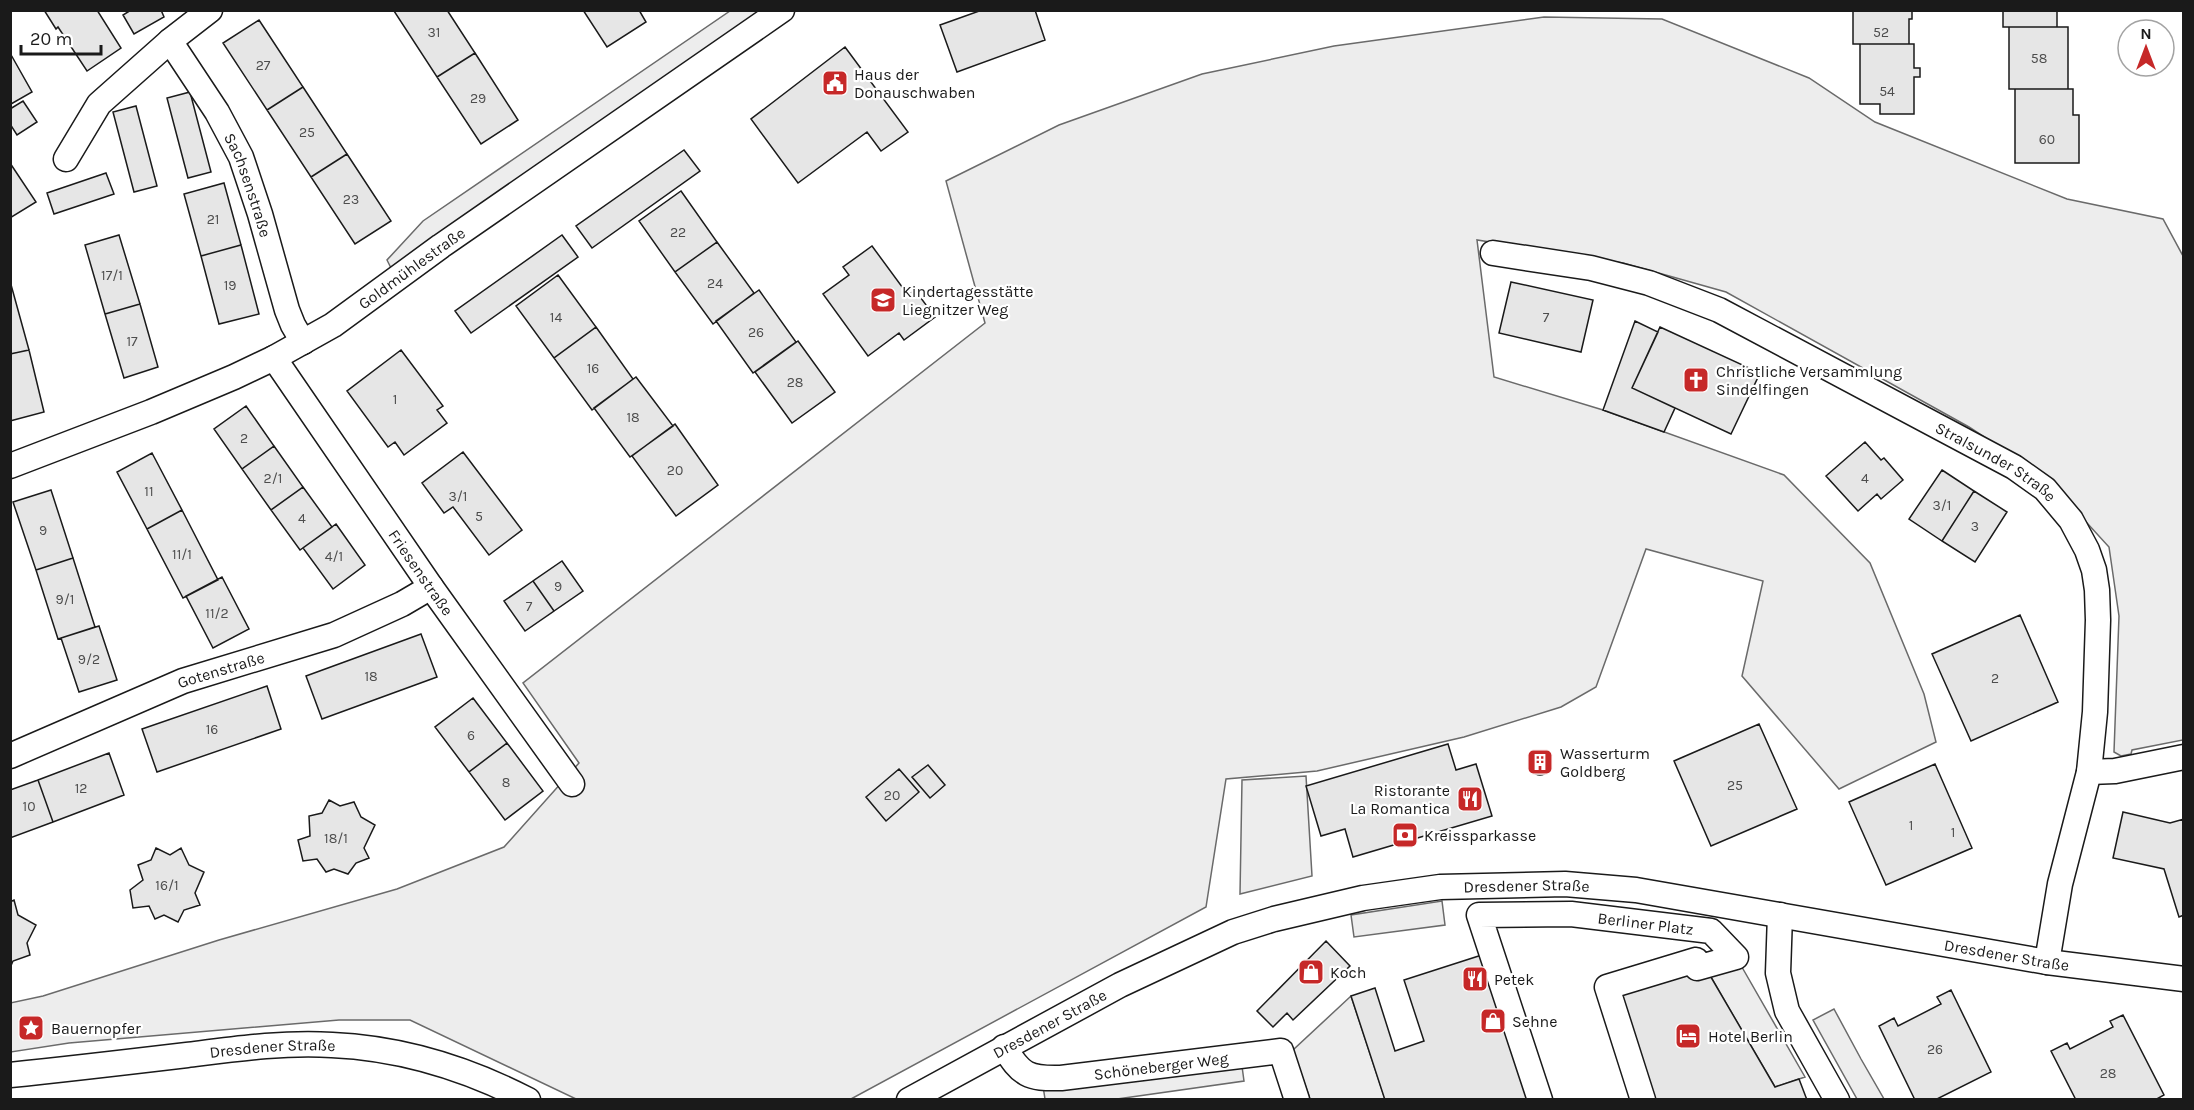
<svg xmlns="http://www.w3.org/2000/svg" width="2194" height="1110" font-family="Karla,sans-serif">
<style>
.built{fill:#ededed;stroke:#6a6a6a;stroke-width:1.5}
.building{fill:#e6e6e6;stroke:#1a1a1a;stroke-width:1.5}
.lines{fill:none;stroke-linecap:round;stroke-linejoin:round}
.street-casing{stroke:#1a1a1a;stroke-width:27}
.street{stroke:#fff;stroke-width:24}
.labels{text-anchor:middle;stroke-width:4.5;stroke-linejoin:round;paint-order:stroke}
.number-label{font-size:14px;fill:#4d4d4d}
.poi-label{font-size:16px;fill:#1a1a1a;stroke:#fff;text-anchor:start}
.street-label{font-size:16px;fill:#1a1a1a;stroke:#fff}
</style>
<rect width="100%" height="100%" fill="#fff"/>
<path class="built" d="M730,11H764L392,270L387,260L423,221Z
M1544,17L1662,19L1809,78L1875,122L2067,199L2163,219L2183,256V740L2132,750L2131,754L2121,756L2114,752L2119,616L2109,547L2045,477L1969,427L1726,292L1623,263L1477,240L1494,377L1603,410L1784,475L1870,563L1924,694L1936,742L1839,789L1742,676L1763,581L1646,549L1596,687L1561,707L1464,737L1317,771L1226,779L1206,907L851,1099H576L410,1020H339L69,1043L11,1052L10,1003L43,996L219,940L397,889L504,847L579,763L523,683L985,323L946,181L1059,125L1202,74L1334,46Z
M1306,776L1312,876L1240,894L1242,780Z
M1442,901L1445,925L1354,937L1351,915Z
M1739,962L1805,1077L1775,1087L1708,972Z
M1351,996L1385,1099H1310L1293,1050Z
M1834,1009L1861,1059L1884,1099H1857L1813,1020Z
M1241,1059L1244,1081L1110,1100L1045,1099L1043,1086Z"/>
<path class="building" d="M44,10H97L121,48L87,71L58,27L56,29Z
M131,10H161L164,17L134,34L123,15Z
M447,10L475,53L437,77L394,11Z
M583,10H639L646,22L607,47Z
M1035,10L1045,40L957,72L940,25L982,10Z
M1853,10H1912V19H1909V44H1853Z
M2003,10H2057V27H2003Z
M259,20L303,87L267,110L223,43Z
M2009,27H2068V89H2009Z
M1860,44H1914V68H1920V77H1914V114H1880V104H1860Z
M845,47L908,132L881,151L867,132L798,183L751,119Z
M10,53L32,92L11,104L10,103Z
M475,53L518,120L481,144L437,77Z
M303,87L347,154L311,177L267,110Z
M2015,89H2073V115H2079V163H2015Z
M190,92L211,172L188,178L167,98Z
M23,101L37,122L17,135L10,124V109Z
M136,106L157,186L134,192L113,112Z
M684,150L700,171L592,248L576,226Z
M347,154L391,221L355,244L311,177Z
M10,163L36,202L10,218Z
M106,173L114,194L54,214L47,193Z
M224,183L241,245L201,256L184,194Z
M681,191L717,242L675,272L639,221Z
M119,235L140,304L105,314L85,245Z
M562,235L578,257L471,333L455,311Z
M717,242L754,293L713,324L675,272Z
M241,245L259,314L219,324L201,256Z
M872,246L908,295L915,290L935,317L904,340L899,333L868,356L823,294L849,275L843,267Z
M558,275L596,327L554,358L516,306Z
M10,281L29,350L10,354Z
M1511,282L1593,300L1581,352L1499,333Z
M759,290L796,342L753,373L716,321Z
M140,304L158,367L124,378L105,314Z
M1635,321L1658,332L1632,388L1675,408L1664,432L1603,410Z
M596,327L633,379L592,410L554,358Z
M1660,327L1760,373L1731,434L1632,388Z
M798,341L835,392L792,423L755,372Z
M29,350L44,412L10,421V354Z
M401,350L443,406L437,410L447,423L404,455L395,442L388,447L347,391Z
M636,377L673,426L630,457L594,408Z
M246,406L274,446L242,469L214,429Z
M675,424L718,485L676,516L632,456Z
M1865,442L1881,460L1884,458L1903,480L1881,499L1877,494L1858,511L1826,476Z
M274,446L303,487L271,510L242,469Z
M463,452L522,530L489,555L453,507L444,513L422,483Z
M152,453L182,510L147,529L117,472Z
M1942,470L1974,491L1942,541L1909,519Z
M303,487L332,527L300,550L271,510Z
M51,490L73,558L36,570L13,502Z
M1974,491L2007,512L1975,562L1942,541Z
M182,510L218,580L183,598L147,529Z
M336,524L365,565L333,589L303,548Z
M73,558L95,627L58,639L36,570Z
M562,561L583,591L554,611L533,581Z
M222,577L249,629L213,648L186,596Z
M533,581L554,611L525,631L504,601Z
M2020,615L2058,702L1971,741L1932,654Z
M99,626L117,680L79,692L61,638Z
M421,634L437,677L322,719L306,676Z
M267,686L281,729L157,772L142,729Z
M473,698L507,743L469,772L435,727Z
M1759,724L1797,809L1711,846L1674,761Z
M507,743L543,791L505,820L469,772Z
M1448,744L1456,770L1476,764L1492,816L1353,857L1345,829L1321,836L1306,786Z
M109,753L124,795L53,822L38,780Z
M1529 764a11 11 0 1 1 22 0a11 11 0 1 1-22 0Z
M1935,764L1972,848L1886,885L1849,802Z
M928,765L945,785L930,798L912,777Z
M899,769L919,792L886,821L866,797Z
M38,780L53,822L10,838V790Z
M329,800L340,806L354,802L361,817L375,825L364,848L369,858L356,863L348,874L334,869L326,872L317,859L303,861L298,840L310,836L309,816L322,813Z
M2123,812L2170,823L2184,819V915L2179,917L2164,869L2113,858Z
M156,848L170,855L181,848L189,865L204,872L195,893L200,905L184,910L178,922L164,915L155,919L149,906L133,908L130,890L143,880L138,865L151,860Z
M14,900L18,915L36,925L27,943L30,955L13,961L10,968V902Z
M1326,941L1350,966L1293,1020L1287,1013L1273,1027L1257,1011Z
M1488,953L1535,1100H1385L1351,996L1375,988L1395,1051L1424,1041L1404,980Z
M1689,968L1708,972L1775,1087L1799,1079L1807,1100H1652L1618,994Z
M1951,990L1991,1072L1935,1100H1915L1879,1026L1894,1018L1898,1026L1941,1004L1937,997Z
M2123,1015L2164,1095L2155,1100H2076L2051,1051L2067,1043L2070,1049L2113,1027L2110,1021Z"/>
<g class="lines">
<g class="street-casing">
<g id="street">
<path id="s1" d="M170,41L217,112L241,157L260,214L287,310L293,325L303,342"/>
<path d="M66,159L99,104L170,41L210,10"/>
<path id="s2" d="M1493,253L1591,268L1649,283L1719,310L2014,467L2045,489L2071,520L2087,550L2094,570L2097,590L2098,620L2095,712L2089,772L2060,884L2047,962"/>
<path id="s3" d="M274,358L431,587L572,784"/>
<path id="s4" d="M10,466L151,412L234,377L274,358L333,325L441,246L782,10"/>
<path id="s5" d="M10,756L183,681L334,635L402,604L431,587"/>
<path d="M2089,772L2115,771L2184,757"/>
<path d="M1780,915L1778,973L1787,1011L1837,1100"/>
<path id="s6" d="M1004,1047C1021,1075 1028,1079 1061,1078L1281,1051L1297,1100"/>
<path id="s7" d="M10,1075C69,1069 128,1062 187,1055C235,1049 283,1042 332,1045C400,1048 468,1069 528,1100"/>
<path id="s8" d="M909,1100L1120,985L1233,932L1274,919L1363,898L1440,887L1565,884L1636,890L2047,962L2184,979"/>
<path id="s9" d="M1540,1100L1479,915L1571,914L1711,931L1736,957L1697,968L1696,960L1607,987L1643,1100"/>
</g>
</g>
<use href="#street" class="street"/>
</g>
<defs>
<g id="civic-square" transform="scale(1.35)"><rect x="-9" y="-9" width="18" height="18" rx="4" fill="#c62828" stroke="#fff"/><path d="M-.6-6.5H3V-4.5H.6V-3L4-1V1h2V6H-6V1h2V-1L-.6-3ZM-1.2 2.5V6h2.4V2.5Z" fill="#fff"/></g>
<g id="school-square" transform="scale(1.35)"><rect x="-9" y="-9" width="18" height="18" rx="4" fill="#c62828" stroke="#fff"/><path d="M0-5L7-2L0 1L-7-2ZM-4 1L0 2.5L4 1V4Q0 6-4 4Z" fill="#fff"/></g>
<g id="church-square" transform="scale(1.35)"><rect x="-9" y="-9" width="18" height="18" rx="4" fill="#c62828" stroke="#fff"/><path d="M-1.2-6h2.4v3.5h3.3v2.4h-3.3V6h-2.4V-.1h-3.3v-2.4h3.3Z" fill="#fff"/></g>
<g id="building-square" transform="scale(1.35)"><rect x="-9" y="-9" width="18" height="18" rx="4" fill="#c62828" stroke="#fff"/><path d="M-4-6H4V6H1V3H-1V6H-4ZM-2.5-4.3h1.7v1.8h-1.7ZM.8-4.3h1.7v1.8H.8ZM-2.5-1h1.7V.8h-1.7ZM.8-1h1.7V.8H.8Z" fill="#fff"/></g>
<g id="restaurant-square" transform="scale(1.35)"><rect x="-9" y="-9" width="18" height="18" rx="4" fill="#c62828" stroke="#fff"/><path d="M-5-6h1v4h1v-4h1v4h1v-4h1v5L-1.5 .5V6h-2V.5L-5-1ZM5-6V6H3V1.5H1.5Q1.5-4 5-6Z" fill="#fff"/></g>
<g id="bank-square" transform="scale(1.35)"><rect x="-9" y="-9" width="18" height="18" rx="4" fill="#c62828" stroke="#fff"/><path d="M-6-4H6V4H-6ZM0-2.3a2.3 2.3 0 1 0 0 4.6a2.3 2.3 0 1 0 0-4.6Z" fill="#fff"/></g>
<g id="shop-square" transform="scale(1.35)"><rect x="-9" y="-9" width="18" height="18" rx="4" fill="#c62828" stroke="#fff"/><path d="M-5-2.5h2.3a2.7 3.5 0 0 1 5.4 0H5L5.5 6h-11ZM-1.5-2.5h3a1.5 2.3 0 0 0-3 0Z" fill="#fff"/></g>
<g id="sight-square" transform="scale(1.35)"><rect x="-9" y="-9" width="18" height="18" rx="4" fill="#c62828" stroke="#fff"/><path d="M0-6L1.8-2.2L6-1.7L2.9 1.2L3.7 5.4L0 3.3L-3.7 5.4L-2.9 1.2L-6-1.7L-1.8-2.2Z" fill="#fff"/></g>
<g id="hotel-square" transform="scale(1.35)"><rect x="-9" y="-9" width="18" height="18" rx="4" fill="#c62828" stroke="#fff"/><path d="M-6-4.5h1.5V1H6V5H4.5V3h-9V5H-6ZM-4 0a1.8 1.8 0 1 1 3.6 0ZM.5 0V-2.5h3Q6-2.5 6 0Z" fill="#fff"/></g>
</defs>
<g fill-rule="evenodd">
<use href="#civic-square" x="835" y="83"/>
<use href="#school-square" x="883" y="300"/>
<use href="#church-square" x="1696" y="380"/>
<use href="#building-square" x="1540" y="762"/>
<use href="#restaurant-square" x="1470" y="799"/>
<use href="#bank-square" x="1405" y="835"/>
<use href="#shop-square" x="1311" y="972"/>
<use href="#restaurant-square" x="1475" y="979"/>
<use href="#shop-square" x="1493" y="1021"/>
<use href="#sight-square" x="31" y="1028"/>
<use href="#hotel-square" x="1688" y="1036"/>
</g>
<g class="labels">
<g class="number-label">
<text x="434" y="37">31</text>
<text x="1881" y="37">52</text>
<text x="2039" y="63">58</text>
<text x="263" y="70">27</text>
<text x="1887" y="96">54</text>
<text x="478" y="103">29</text>
<text x="307" y="137">25</text>
<text x="2047" y="144">60</text>
<text x="351" y="204">23</text>
<text x="213" y="224">21</text>
<text x="678" y="237">22</text>
<text x="112" y="280">17/1</text>
<text x="715" y="288">24</text>
<text x="230" y="290">19</text>
<text x="556" y="322">14</text>
<text x="1546" y="322">7</text>
<text x="756" y="337">26</text>
<text x="132" y="346">17</text>
<text x="593" y="373">16</text>
<text x="795" y="387">28</text>
<text x="395" y="404">1</text>
<text x="633" y="422">18</text>
<text x="244" y="443">2</text>
<text x="675" y="475">20</text>
<text x="273" y="483">2/1</text>
<text x="1865" y="483">4</text>
<text x="149" y="496">11</text>
<text x="458" y="501">3/1</text>
<text x="1942" y="510">3/1</text>
<text x="479" y="521">5</text>
<text x="302" y="523">4</text>
<text x="1975" y="531">3</text>
<text x="43" y="535">9</text>
<text x="182" y="559">11/1</text>
<text x="334" y="561">4/1</text>
<text x="558" y="591">9</text>
<text x="65" y="604">9/1</text>
<text x="529" y="611">7</text>
<text x="217" y="618">11/2</text>
<text x="89" y="664">9/2</text>
<text x="371" y="681">18</text>
<text x="1995" y="683">2</text>
<text x="212" y="734">16</text>
<text x="471" y="740">6</text>
<text x="506" y="787">8</text>
<text x="1735" y="790">25</text>
<text x="81" y="793">12</text>
<text x="892" y="800">20</text>
<text x="29" y="811">10</text>
<text x="1911" y="830">1</text>
<text x="1953" y="837">1</text>
<text x="336" y="843">18/1</text>
<text x="167" y="890">16/1</text>
<text x="1935" y="1054">26</text>
<text x="2108" y="1078">28</text>
</g>
<g class="poi-label">
<text x="854" y="80">Haus der<tspan x="854" dy="18">Donauschwaben</tspan></text>
<text x="902" y="297">Kindertagesstätte<tspan x="902" dy="18">Liegnitzer Weg</tspan></text>
<text x="1716" y="377">Christliche Versammlung<tspan x="1716" dy="18">Sindelfingen</tspan></text>
<text x="1560" y="759">Wasserturm<tspan x="1560" dy="18">Goldberg</tspan></text>
<text x="1450" y="796" text-anchor="end">Ristorante<tspan x="1450" dy="18">La Romantica</tspan></text>
<text x="1424" y="841">Kreissparkasse</text>
<text x="1330" y="978">Koch</text>
<text x="1494" y="985">Petek</text>
<text x="1512" y="1027">Sehne</text>
<text x="51" y="1034">Bauernopfer</text>
<text x="1708" y="1042">Hotel Berlin</text>
</g>
<g class="street-label">
<text dy="6" stroke="none"><textPath href="#s1" startOffset="165">Sachsenstraße</textPath></text>
<text dy="6" stroke="none"><textPath href="#s4" startOffset="450">Goldmühlestraße</textPath></text>
<text dy="6" stroke="none"><textPath href="#s2" startOffset="550">Stralsunder Straße</textPath></text>
<text dy="6" stroke="none"><textPath href="#s3" startOffset="260">Friesenstraße</textPath></text>
<text dy="6" stroke="none"><textPath href="#s5" startOffset="228">Gotenstraße</textPath></text>
<text dy="6" stroke="none"><textPath href="#s8" startOffset="664">Dresdener Straße</textPath></text>
<text dy="6" stroke="none"><textPath href="#s9" startOffset="362">Berliner Platz</textPath></text>
<text dy="6" stroke="none"><textPath href="#s8" startOffset="1150">Dresdener Straße</textPath></text>
<text dy="6" stroke="none"><textPath href="#s8" startOffset="160">Dresdener Straße</textPath></text>
<text dy="6" stroke="none"><textPath href="#s7" startOffset="264">Dresdener Straße</textPath></text>
<text dy="6" stroke="none"><textPath href="#s6" startOffset="171">Schöneberger Weg</textPath></text>
</g>
</g>
<rect width="2194" height="1110" fill="none" stroke="#1a1a1a" stroke-width="24"/>
<g transform="translate(2146 48)"><circle r="28" fill="#ffffff" stroke="#a3a3a3" stroke-width="1.5"/>
<path d="M0-4.5L10 22L0 15L-10 22Z" fill="#c62828"/>
<text y="-9" font-size="16" font-weight="bold" text-anchor="middle" fill="#1a1a1a">N</text>
</g>
<path d="M21 45v9h80v-9" fill="none" stroke="#1a1a1a" stroke-width="3"/>
<text x="30" y="45" font-size="18" fill="#1a1a1a" stroke="#ffffff" stroke-width="4.5" paint-order="stroke">20 m</text>
</svg>
